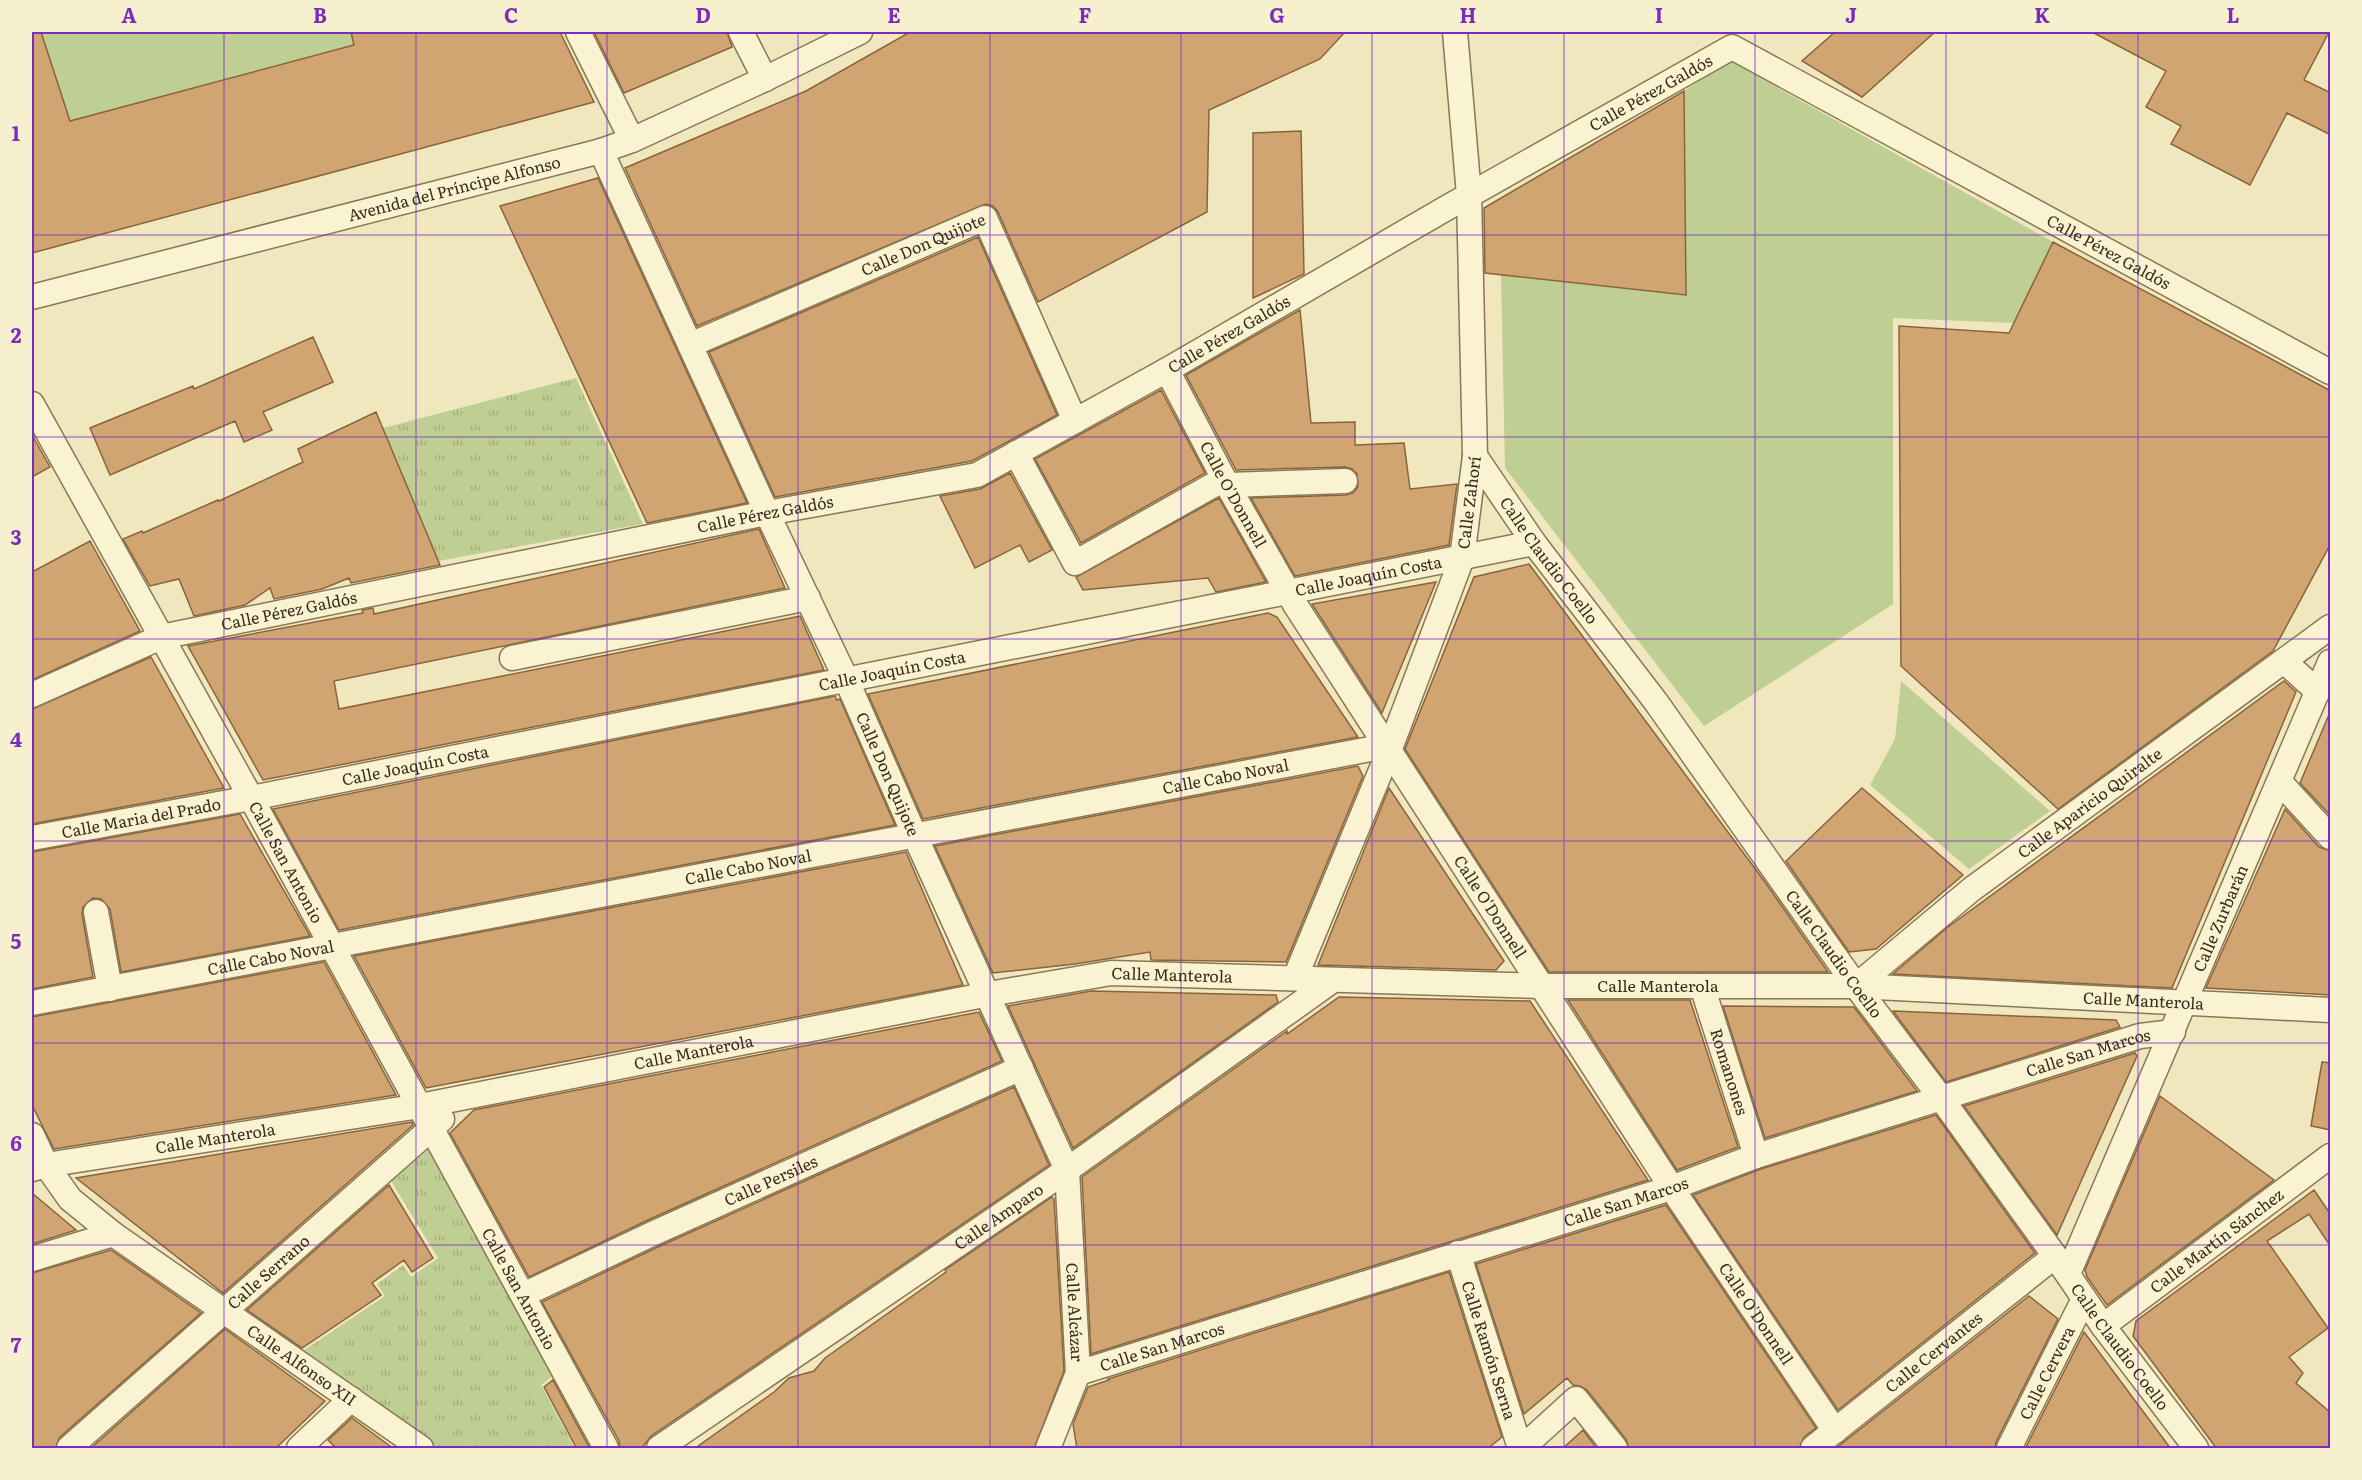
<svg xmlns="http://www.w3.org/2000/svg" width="2362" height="1480" font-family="Literata,serif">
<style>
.green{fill:#bfce92}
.park{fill:url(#park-tufts)}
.building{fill:#d0a572;stroke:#89643b;stroke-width:1.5}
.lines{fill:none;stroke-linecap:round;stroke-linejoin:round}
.minor-casing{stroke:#897756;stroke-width:27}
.minor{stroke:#faf3d1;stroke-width:24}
.grid{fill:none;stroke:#7b2cbf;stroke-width:1.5;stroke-opacity:0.55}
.labels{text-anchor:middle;stroke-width:4.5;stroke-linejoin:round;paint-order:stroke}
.street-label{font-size:16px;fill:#372c1b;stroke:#f7f0ce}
.neatline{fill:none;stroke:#7b2cbf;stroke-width:2}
.grid-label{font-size:20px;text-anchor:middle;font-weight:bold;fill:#7b2cbf}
</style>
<defs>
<pattern id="park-tufts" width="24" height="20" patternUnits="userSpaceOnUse" patternTransform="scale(1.5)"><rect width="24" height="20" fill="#bfce92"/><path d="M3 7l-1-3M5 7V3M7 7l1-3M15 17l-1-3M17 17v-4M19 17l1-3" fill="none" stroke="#a5b17d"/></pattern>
</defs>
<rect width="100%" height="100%" fill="#f0e7be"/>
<path class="green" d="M41,32H351L354,45L70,121Z
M1730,61L2053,242L2014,323L1893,318V604L1704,726L1505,468L1501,275L1686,295L1684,91Z
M1901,681L2050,811L1969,869L1870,785L1895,739Z"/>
<path class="park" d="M576,378L643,524L438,561L383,428Z
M428,1150L553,1376L541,1385L575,1448H431L300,1353L385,1296L377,1284L403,1265L411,1277L438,1258L391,1181Z"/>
<path class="building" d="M32,32H41L70,121L354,45L351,32H560L594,102L32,253Z
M594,32H727L732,47L624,93Z
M910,32H1345L1320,59L1209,110L1207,212L1038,302L998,212L993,206L986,204L697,326L625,168L806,91Z
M1835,32H1935L1862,97L1802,61Z
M2092,32H2329L2304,80L2331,93V135L2287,113L2250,185L2171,144L2181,126L2146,107L2166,71Z
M1684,91L1686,295L1485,273L1484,208Z
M1301,131L1304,274L1253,298V133Z
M598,178L747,503L647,523L500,206Z
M978,237L1057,415L972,461L775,497L709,352Z
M2053,242L2331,391V543L2273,651L2058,809L1901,666L1899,326L2009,333Z
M1300,310L1311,423L1355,422V445L1404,443L1410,489L1457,484L1449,545L1295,576L1251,498L1346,495L1353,493L1358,487L1357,474L1352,469L1345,467L1236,470L1186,375Z
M313,337L333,382L263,412L272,430L244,442L235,421L110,475L90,428L193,386L194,389Z
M1161,390L1205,473L1081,543L1035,459Z
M376,412L440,565L351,583L349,578L322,589L274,599L270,588L245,605L194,616L179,579L150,586L123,539L142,531L143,533L218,500L219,501L303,462L298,449Z
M32,435L50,467L32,477Z
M1010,473L1052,550L1029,562L1020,545L975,568L940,496L980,489Z
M1219,498L1266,582L1216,592L1208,578L1083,590L1076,577Z
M759,529L785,588L334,681L339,709L800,616L824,670L263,780L188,646L363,613L362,610L373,608L374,614Z
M90,541L140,631L32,680V572Z
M1529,564L1765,882L1828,972H1549L1405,749L1474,577Z
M1436,582L1382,713L1312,604Z
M1268,613L1277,617L1358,737L923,819L868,694Z
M151,657L224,788L32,824V709Z
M2284,681L2296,692L2172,988L1893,974L1948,927Z
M835,696L837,700L840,699L895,825L339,930L273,809Z
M2331,710V816L2300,783Z
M1358,766L1363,776L1286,962L1151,960L1150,952L1075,964L993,973L935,846Z
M1389,788L1504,961L1496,970L1318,965Z
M1862,788L1963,875L1876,949L1849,952L1786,861Z
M2285,809L2319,847L2331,851V995L2206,988Z
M240,814L310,936L121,972L110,909L101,899L93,898L83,907L82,914L93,977L32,989V852Z
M906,852L963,985L426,1088L354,956Z
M324,962L396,1095L54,1149L32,1105V1017Z
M1091,991L1276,995L1278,1002L1073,1148L1008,1006Z
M1339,997L1530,1001L1648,1180L1091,1354L1082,1177L1287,1031V1034Z
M1568,1000H1690L1738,1147L1677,1170Z
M1723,1006L1854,1007L1917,1091L1765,1138Z
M1893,1011L2116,1020L2120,1027L1946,1082Z
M979,1012L1002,1061L648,1220L529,1277L450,1133L474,1110Z
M2135,1053L2137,1056L2057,1235L1964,1106Z
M2322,1062L2331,1063V1130L2311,1126Z
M1014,1087L1049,1165L651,1436L641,1449H620L619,1441L542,1302L660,1246Z
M2160,1096L2274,1180L2107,1305L2087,1277L2085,1270Z
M1936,1115L2035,1253L1838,1410L1693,1195L1761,1169Z
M412,1122L413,1125L223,1293L76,1178Z
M389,1185L433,1258L412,1272L404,1260L372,1283L381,1295L302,1348L247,1310Z
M2314,1190L2331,1215V1247L2309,1214L2267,1241L2328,1328L2289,1357L2303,1373L2296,1383L2331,1413V1449H2217L2133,1336L2136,1321Z
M32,1193L76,1230L32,1244Z
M1052,1197L1054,1199L1064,1371L1034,1449H694L774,1392L789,1378L814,1371L825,1358L946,1272L945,1270Z
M1666,1205L1816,1428L1804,1437L1799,1449H1629L1626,1439L1587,1390L1580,1386L1573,1385L1567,1378L1524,1414L1476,1264Z
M111,1250L201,1313L60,1437L55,1449H32V1273Z
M1449,1272L1502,1437L1487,1449H1077L1073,1424L1088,1387L1109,1380L1108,1379Z
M2029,1296L2058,1319L1996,1442L1995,1449H1835Z
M225,1329L325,1401L275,1449H90Z
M2084,1332L2171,1449H2025Z
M553,1380L590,1449H577L544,1387Z
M352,1418L394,1449H337L328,1440Z
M1583,1430L1597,1449H1562Z"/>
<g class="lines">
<g class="minor-casing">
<g id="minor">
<path d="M578,32L632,140"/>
<path d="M741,32L765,79"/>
<path id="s1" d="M601,151L767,513L847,681L915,836L1067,1170L1078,1373L1048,1448"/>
<path id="s2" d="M32,297L601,151L632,140L765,79L860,32"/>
<path id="s3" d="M690,345L985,218L1075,421"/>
<path id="s4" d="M1167,370L1224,479L1296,606L1679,1199L1835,1431"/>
<path id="s5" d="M32,404L251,798L606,1448"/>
<path d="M1016,453L1075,563L1224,479"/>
<path id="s6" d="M1475,456L1534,543L1656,702L1856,986L1941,1098L2055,1256L2103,1326L2196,1448"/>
<path d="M1228,485L1345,481"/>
<path d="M512,658L808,598"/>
<path d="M2284,661L2318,692"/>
<path id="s7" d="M32,695L161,637L767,513L977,475L1167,370L1450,206L1732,47L2330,372"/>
<path d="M2280,782L2330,837"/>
<path id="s8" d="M32,838L251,798L1534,543"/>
<path d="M96,912L110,989"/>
<path id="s9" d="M1295,978L1389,751L1462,558L1475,456L1469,195L1455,32"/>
<path id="s10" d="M1702,986L1756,1156"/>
<path id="s11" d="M1856,986L1972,889L2330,627"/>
<path id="s12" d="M32,1003L1386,746"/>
<path id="s13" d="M32,1135L46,1165L70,1199L113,1234L421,1448"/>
<path id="s14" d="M32,1169L46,1165L420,1106L989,994L1111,973L1542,986H1856L2330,1010"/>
<path id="s15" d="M1458,1253L1520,1448"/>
<path d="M32,1259L113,1234"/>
<path id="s16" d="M2068,1274L2330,662"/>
<path id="s17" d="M523,1295L654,1233L1021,1068"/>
<path id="s18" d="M2103,1326L2330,1156"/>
<path id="s19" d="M1078,1373L1671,1188L1756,1156L2140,1036L2173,1032"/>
<path id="s20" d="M69,1448L442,1119"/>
<path d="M299,1448L351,1399"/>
<path id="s21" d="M659,1448L1067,1170L1333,980"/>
<path d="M1522,1448L1576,1399L1615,1448"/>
<path id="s22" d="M1813,1448L2055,1256"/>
<path id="s23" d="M2009,1448L2084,1299"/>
</g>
</g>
<use href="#minor" class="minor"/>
</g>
<path class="grid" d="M224,32V1448M416,32V1448M607,32V1448M798,32V1448M990,32V1448M1181,32V1448M1372,32V1448M1564,32V1448M1755,32V1448M1946,32V1448M2138,32V1448M32,235H2330M32,437H2330M32,639H2330M32,841H2330M32,1043H2330M32,1245H2330"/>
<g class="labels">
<g class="street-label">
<text dy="6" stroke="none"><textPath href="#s7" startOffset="1748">Calle Pérez Galdós</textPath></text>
<text dy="6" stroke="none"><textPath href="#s2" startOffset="436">Avenida del Príncipe Alfonso</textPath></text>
<text dy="6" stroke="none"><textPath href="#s3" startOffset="254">Calle Don Quijote</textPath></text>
<text dy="6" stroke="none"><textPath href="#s7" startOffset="2270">Calle Pérez Galdós</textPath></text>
<text dy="6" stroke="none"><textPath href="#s7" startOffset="1262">Calle Pérez Galdós</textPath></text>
<text dy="6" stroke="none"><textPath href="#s4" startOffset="141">Calle O'Donnell</textPath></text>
<text dy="6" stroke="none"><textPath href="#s9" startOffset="508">Calle Zahorí</textPath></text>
<text dy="6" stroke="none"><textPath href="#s7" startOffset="758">Calle Pérez Galdós</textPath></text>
<text dy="6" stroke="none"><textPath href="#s6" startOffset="128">Calle Claudio Coello</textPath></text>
<text dy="6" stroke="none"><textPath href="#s8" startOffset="1362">Calle Joaquín Costa</textPath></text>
<text dy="6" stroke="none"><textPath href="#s7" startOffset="272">Calle Pérez Galdós</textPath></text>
<text dy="6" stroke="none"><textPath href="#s8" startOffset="876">Calle Joaquín Costa</textPath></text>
<text dy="6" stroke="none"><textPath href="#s8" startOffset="390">Calle Joaquín Costa</textPath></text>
<text dy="6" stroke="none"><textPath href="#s1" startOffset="686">Calle Don Quijote</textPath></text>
<text dy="6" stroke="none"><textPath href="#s12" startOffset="1215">Calle Cabo Noval</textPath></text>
<text dy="6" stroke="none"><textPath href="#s11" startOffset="297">Calle Aparicio Quiralte</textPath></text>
<text dy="6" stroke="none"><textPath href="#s8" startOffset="111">Calle Maria del Prado</textPath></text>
<text dy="6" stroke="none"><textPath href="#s5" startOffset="524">Calle San Antonio</textPath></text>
<text dy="6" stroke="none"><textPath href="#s12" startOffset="729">Calle Cabo Noval</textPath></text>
<text dy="6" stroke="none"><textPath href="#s4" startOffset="627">Calle O'Donnell</textPath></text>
<text dy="6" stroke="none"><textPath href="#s16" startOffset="387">Calle Zurbarán</textPath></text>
<text dy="6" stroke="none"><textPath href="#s6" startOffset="614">Calle Claudio Coello</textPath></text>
<text dy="6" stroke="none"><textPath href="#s12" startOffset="243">Calle Cabo Noval</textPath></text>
<text dy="6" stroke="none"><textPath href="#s14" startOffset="1158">Calle Manterola</textPath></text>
<text dy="6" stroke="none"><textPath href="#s14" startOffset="1644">Calle Manterola</textPath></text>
<text dy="6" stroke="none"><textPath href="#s14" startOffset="2130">Calle Manterola</textPath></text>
<text dy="6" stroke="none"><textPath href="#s14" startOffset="672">Calle Manterola</textPath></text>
<text dy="6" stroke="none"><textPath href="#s19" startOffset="1060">Calle San Marcos</textPath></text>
<text dy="6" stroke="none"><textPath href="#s10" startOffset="90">Romanones</textPath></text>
<text dy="6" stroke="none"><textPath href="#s14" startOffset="186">Calle Manterola</textPath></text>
<text dy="6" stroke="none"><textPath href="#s17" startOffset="273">Calle Persiles</textPath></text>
<text dy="6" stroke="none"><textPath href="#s19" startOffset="574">Calle San Marcos</textPath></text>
<text dy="6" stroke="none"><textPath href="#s21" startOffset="411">Calle Amparo</textPath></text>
<text dy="6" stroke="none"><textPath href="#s18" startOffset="142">Calle Martín Sánchez</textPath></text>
<text dy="6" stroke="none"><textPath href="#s20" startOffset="266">Calle Serrano</textPath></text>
<text dy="6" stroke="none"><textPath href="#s5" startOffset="1010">Calle San Antonio</textPath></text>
<text dy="6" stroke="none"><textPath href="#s1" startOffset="1263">Calle Alcázar</textPath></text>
<text dy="6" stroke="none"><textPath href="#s4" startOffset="1113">Calle O'Donnell</textPath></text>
<text dy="6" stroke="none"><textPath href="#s6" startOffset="1100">Calle Claudio Coello</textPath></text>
<text dy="6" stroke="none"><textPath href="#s19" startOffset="88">Calle San Marcos</textPath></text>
<text dy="6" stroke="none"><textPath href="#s15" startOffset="102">Calle Ramón Serna</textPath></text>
<text dy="6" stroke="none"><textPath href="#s22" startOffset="154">Calle Cervantes</textPath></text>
<text dy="6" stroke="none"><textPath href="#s13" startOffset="360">Calle Alfonso XII</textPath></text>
<text dy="6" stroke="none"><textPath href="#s23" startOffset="84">Calle Cervera</textPath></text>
</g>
</g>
<rect width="2362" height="1480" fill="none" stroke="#f7f0ce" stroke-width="66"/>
<rect x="33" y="33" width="2296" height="1414" class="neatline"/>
<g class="grid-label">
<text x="129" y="23">A</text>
<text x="320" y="23">B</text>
<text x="511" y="23">C</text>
<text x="703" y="23">D</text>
<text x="894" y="23">E</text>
<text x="1085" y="23">F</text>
<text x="1277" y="23">G</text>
<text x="1468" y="23">H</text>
<text x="1659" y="23">I</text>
<text x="1851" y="23">J</text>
<text x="2042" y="23">K</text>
<text x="2233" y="23">L</text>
<text x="16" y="141">1</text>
<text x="16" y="343">2</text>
<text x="16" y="545">3</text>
<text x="16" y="747">4</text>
<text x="16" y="949">5</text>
<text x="16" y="1151">6</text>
<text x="16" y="1353">7</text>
</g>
</svg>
